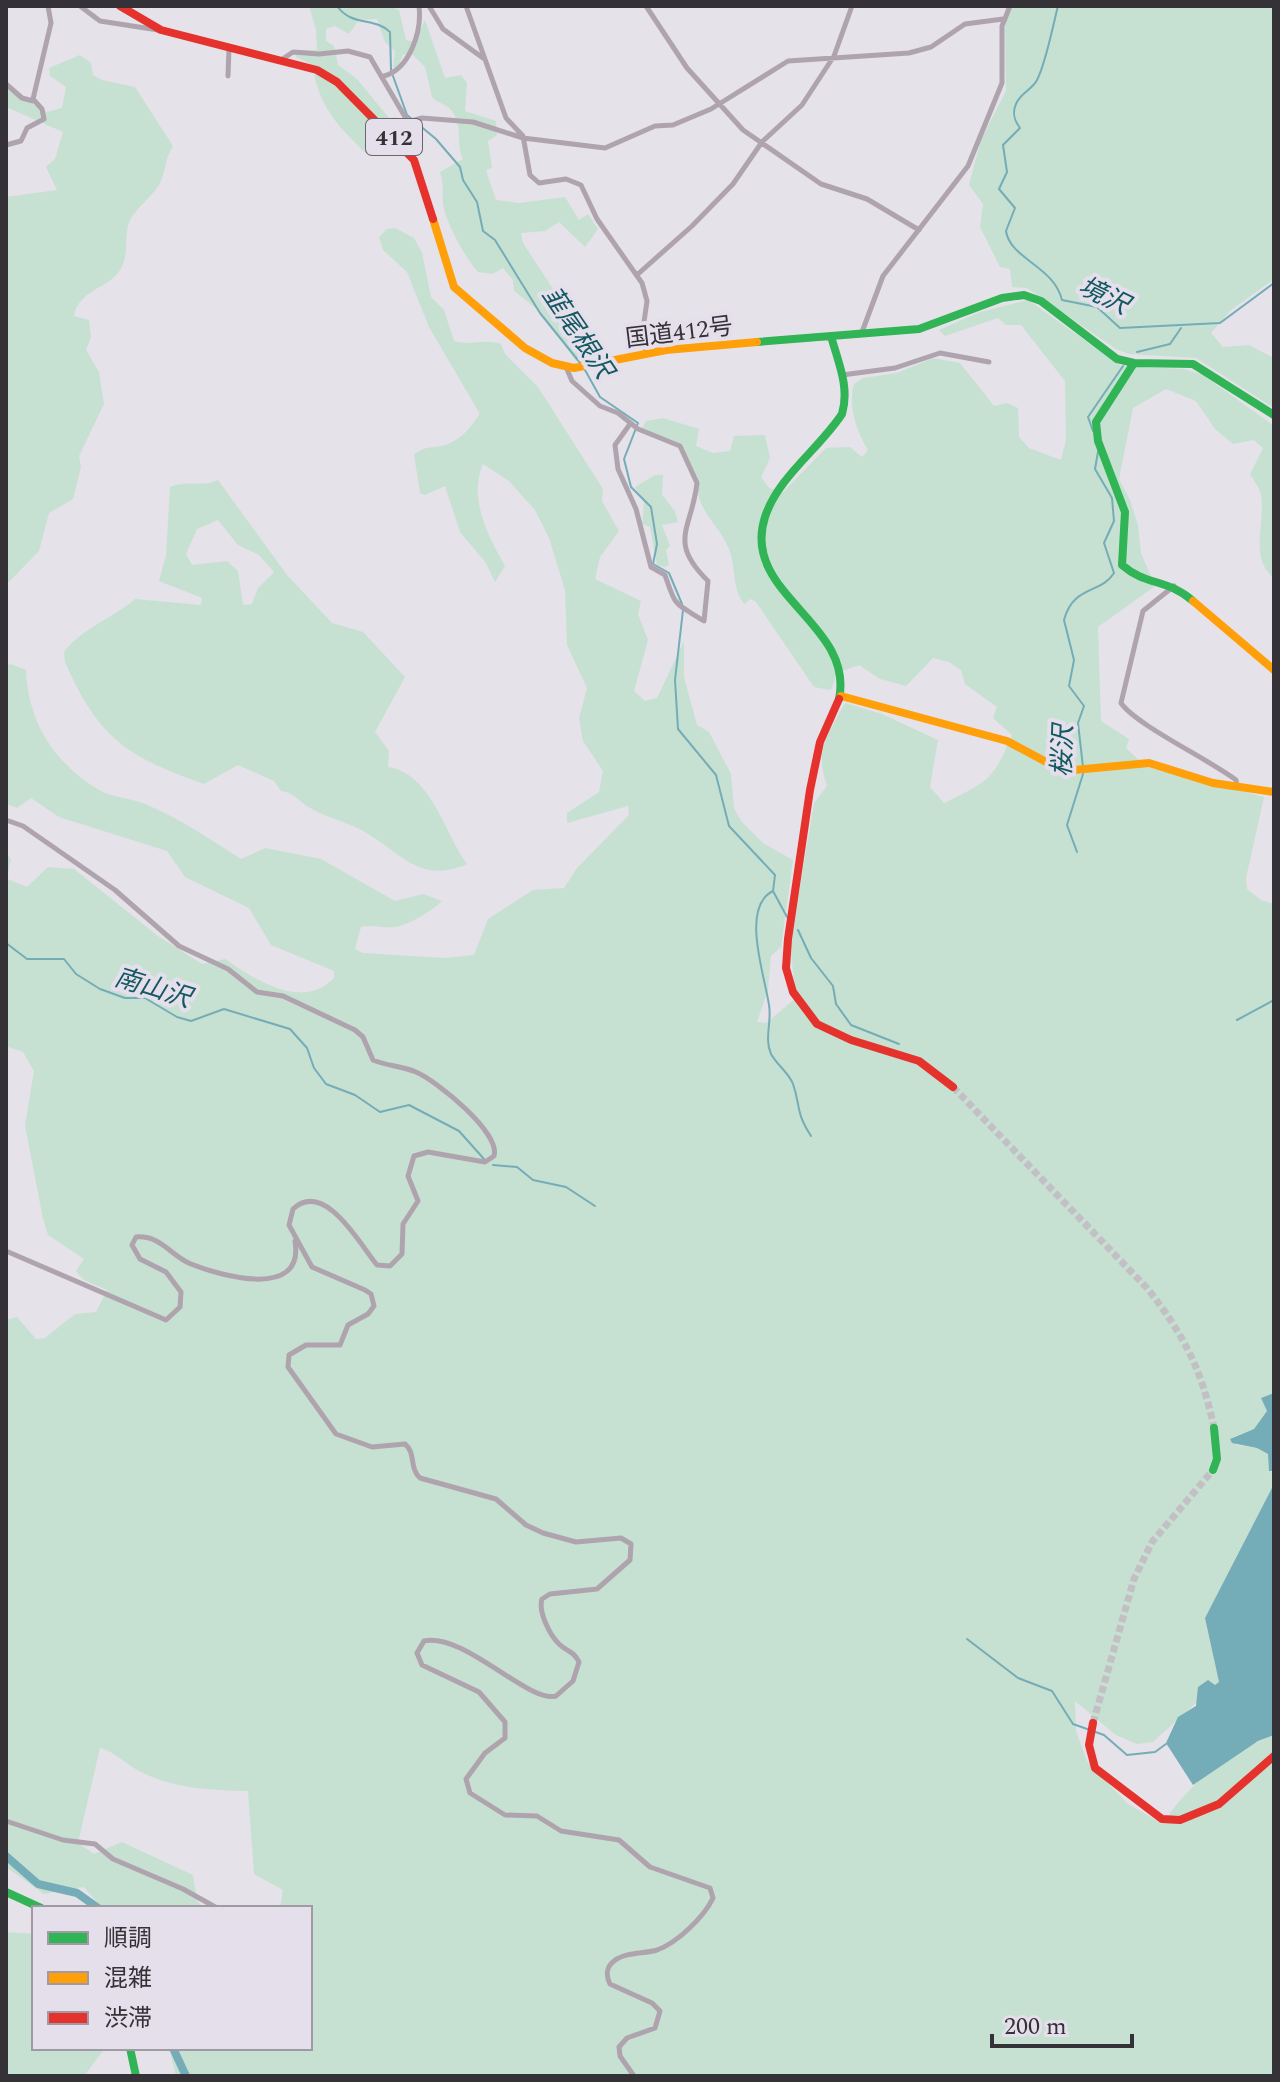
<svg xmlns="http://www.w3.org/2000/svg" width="1280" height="2082" font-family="Spectral,'Noto Sans JP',serif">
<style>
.green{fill:#c6e1d1;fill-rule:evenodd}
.water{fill:#74acb7}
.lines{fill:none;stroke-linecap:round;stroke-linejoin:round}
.stream{stroke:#74acb7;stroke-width:2}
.river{stroke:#74acb7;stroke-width:8}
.secondary-tunnel{stroke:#c2bfc5;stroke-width:7;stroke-dasharray:7 3.5;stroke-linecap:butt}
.street{stroke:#afa4ae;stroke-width:5}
.fast{stroke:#30b455;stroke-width:8}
.slow{stroke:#ff9f0a;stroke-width:8}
.jam{stroke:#e5322d;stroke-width:8}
.labels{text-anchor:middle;stroke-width:8;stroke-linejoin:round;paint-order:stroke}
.shield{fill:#e5dfec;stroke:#6a666d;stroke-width:2}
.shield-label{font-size:22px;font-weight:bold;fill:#353237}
.street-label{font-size:24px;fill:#353237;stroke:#e5dfec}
.water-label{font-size:26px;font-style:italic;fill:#145961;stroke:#e5dfec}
</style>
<rect width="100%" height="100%" fill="#e5e2e9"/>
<path class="green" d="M309,6H389L399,10L406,40L414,42L425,20L445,78L461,75L467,83L465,111L496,121L497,135L488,141L492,168L486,170L496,200L519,203L565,197L579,220L588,214L598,229L585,247L559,222L545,231L521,233L523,243L557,295L570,333L591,360L576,361L542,313L514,291L513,280L503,268L492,274L478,272C466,259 445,221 443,204C442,192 444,184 440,172L463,159C455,142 464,127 452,111C446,103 438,104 432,97L425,67L411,53L403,55L397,69L393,67L395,51L385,42L377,19L359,20L349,34L335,26L326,29V41L334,46L338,65L356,78L389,118L396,117L420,130L416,141L405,143L390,128L375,152L366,153C338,127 317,104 313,65L296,57L295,50H317L316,30Z
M1013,6H1274V279L1231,310L1211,333L1223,347L1249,345L1274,358V408L1196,358L1129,354L1116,349L1027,288L1012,287L1010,269L1000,267L980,227L983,204L969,185L981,140L1006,91L1005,19Z
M80,55L91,63L93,75L102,80L135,87L173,146C165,159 166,169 161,181C154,197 132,209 128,226C124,243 130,259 117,274C104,289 78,292 74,316L89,320L91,337L86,350L99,372L104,404L79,456L81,467L73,499L49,513L39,551L6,585V197L57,190L46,167L55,159L63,132L6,107V89L47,112L62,108L66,87L50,76L49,68Z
M395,228L414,238L422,253L431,297L444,310L454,341C470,346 485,338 501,344L505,354L538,387L603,489L602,501L619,531L600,557L595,579L641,601L638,614L648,640L634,691L645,701L657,698L684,641V677L697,725L709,732L731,774L734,808L741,821L763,843L793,860L781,947L771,956L768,990L757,1022L766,1023L796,998L790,946L814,803L827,786C814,749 828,735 845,703L882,714L938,740L930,787L944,803C987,782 993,781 1012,735L993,718L997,707L965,684L961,670L949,662L933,658L906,686L880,679L859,665L837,673L831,690L814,687L756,602L750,599L745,604C732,592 736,566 729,549C719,524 695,510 698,482C671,444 698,444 641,431L646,421L663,418L699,429L696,446L713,453L730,451L734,436L765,435L770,458L761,477L769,488L783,492L826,448L850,447L862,457L868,450C856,430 848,406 854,384L863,378L897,373L933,358L960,363L994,406L1007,403L1018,408L1019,437L1029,448L1061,460L1066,440L1065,381L1021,325H1006L998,318L945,336L939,330L980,312L1028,300L1121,366L1184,369L1203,375L1274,426V578C1247,557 1268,518 1260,491C1258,486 1253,479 1250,474L1263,448L1254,440L1233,444L1215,429L1196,401L1166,389L1133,408L1119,479L1130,500L1138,525L1141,553L1155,586L1098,627L1101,721L1129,739L1126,748L1146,767L1264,797L1246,878L1247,889L1261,900L1274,904V1393L1261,1398L1267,1411L1254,1429L1233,1437L1237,1445L1257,1448L1268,1454L1274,1484L1205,1618L1219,1682L1153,1742L1137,1744L1116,1735L1075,1701L1076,1731L1087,1761L1128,1804L1163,1824C1186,1785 1231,1751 1274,1735V2076H176L169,2048H310V1908H280L283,1890L254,1874L248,1791C211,1790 176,1789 143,1773C127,1766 116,1752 100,1748L78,1843L94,1854L122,1842L193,1875L197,1901L204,1908H102L84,1887L44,1894L6,1867V1320L17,1317L36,1339L45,1338L75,1314L96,1312L107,1290L84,1280L76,1271L84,1259L48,1235L43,1219L25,1125L34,1071L23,1052L6,1046V853L11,859L7,879L27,887L48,867L74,869L158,936L202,964L225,959C255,980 303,1011 334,978V971L271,945L249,908L185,877L167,851L59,817L31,798L17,808L7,804L6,667L10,664L26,670C28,722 54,763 99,790C112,798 131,798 145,804C179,818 210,839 241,859L265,848L321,859L395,901L423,894L442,901C430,912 411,924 395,927C384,929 373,924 361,927L355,949L363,953L445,958L474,955L488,919L533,890L564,888L577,868L629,815L628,806L567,823V813L599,792L603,771L583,741L579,718L587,688L567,645L565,590L549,538L535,510L509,481L483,464C468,498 488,536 505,566L495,582L486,563L460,532L445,486L425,495L420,493L414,455C425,445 432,449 445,445C461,440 471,427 480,414L429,327L407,272L383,250L379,237L387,229Z
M655,475H663L662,495L675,511L678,522L662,525L670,546L666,550L669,565L665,567L657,565L650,527L642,524L644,503L635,487Z
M218,480L287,575L332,623L363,632L405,677L375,732L389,751L388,767C431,773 445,834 467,864C419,885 401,852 363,831C347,822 328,818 312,809C300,803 295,793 281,791L274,781L238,765L204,784C126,756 99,739 65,662L64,652C82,628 112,619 135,599L201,605L202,598L159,581L166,555L170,487C188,479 202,488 218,480ZM218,520L238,545L259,555L274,572L258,588L252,604L243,605L238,571L227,561L192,565L186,554L197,529Z
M6,1932L34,1934V2048H105L84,2076H6Z"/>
<path class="water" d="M1274,1393V1471H1269L1268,1454L1257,1448L1232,1443L1230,1439L1254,1429L1267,1411L1261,1398Z
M1274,1484V1735L1258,1741L1193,1785L1166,1743L1178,1717L1196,1706L1198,1687L1208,1680L1215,1685L1219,1682L1205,1618Z"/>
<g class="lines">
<path class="stream" d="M337,6C352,27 375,17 390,32L391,70
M1058,6C1053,25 1046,63 1037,80C1032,90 1020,93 1016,104C1012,113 1014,120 1020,128L1003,145L1007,172L999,189L1015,208L1006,231C1010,259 1054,266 1062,300L1097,307L1120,328L1220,323L1274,283
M393,76L407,115L436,139L460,167L463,180L477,202L483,231L495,240L540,313L581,364
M1137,352L1170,344L1181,328
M585,370L600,397L638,423L624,459L631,487L651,507L657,544L653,564L669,573L682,604
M1093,431L1088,417L1123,366
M683,610L675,680L678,729L716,775L729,826L775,875L773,891L787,917
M1083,767L1078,723L1084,706L1069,686L1074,660L1064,620C1073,585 1101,594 1114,573L1104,543L1114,521L1112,498L1095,469L1098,452
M1077,852L1067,825L1083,774
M773,891C740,907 765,976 769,1005C772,1021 764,1039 771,1054C777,1065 789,1073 793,1084C801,1107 795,1111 811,1136
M798,930L811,958L833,986L836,1004L851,1025L899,1044
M6,943L27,959H64L76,974L100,989L125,998H145L177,1017L191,1021L224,1009L290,1029L307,1048L314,1068L326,1084L355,1095L380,1112L409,1105L459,1131L484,1159
M1237,1020L1274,1000
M493,1165L517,1167L533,1180L566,1187L595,1206
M967,1639L1018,1678L1052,1691L1073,1724L1104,1735L1127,1755L1155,1752L1166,1744"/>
<path class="river" d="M6,1856L38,1884L77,1893L98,1908
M173,2048L186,2076"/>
<path class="secondary-tunnel" d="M953,1087L1147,1288C1184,1335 1202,1370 1214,1428
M1093,1723L1134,1579L1152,1542L1213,1470"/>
<path class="street" d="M80,6L100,21L158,30
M429,6L443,29L483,58
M466,6L506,118L523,136L530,175L539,183L566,179L581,185L597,219L642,283L647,301L643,329L646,352
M646,6L687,68L743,130L821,184L867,199L919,230
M281,60L293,52L319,54L348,51L370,57L408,122L422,118L473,122L523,138L605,148L655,126L673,125L711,109L788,61L909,53L931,47L965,24L1003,19
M228,76L229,48
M384,76C410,69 422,31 419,6
M6,84L22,98L33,101
M6,145L21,141L27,128L44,119L42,109L33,99L51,23L48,6
M638,274L692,226L733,184L762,142L802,105L834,56L852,6
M862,332L883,276L968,166L1002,83V26L1010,6
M566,367L572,381L600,406L618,413L638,429L680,446L697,483C692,529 667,541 708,581L704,621C674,602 676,608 665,575L651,567L636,509L618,469L615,445L630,424
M842,375L895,368L940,353L989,362
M1174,586L1143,611L1121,703C1136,725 1210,760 1236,780L1237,787
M6,820L23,826L115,890L179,946L228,969L257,992L283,996L355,1030L363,1037L373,1060C387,1066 402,1066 416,1072C437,1081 501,1133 494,1156L485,1162L428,1152L414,1156L408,1176L418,1201L403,1224L402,1254L390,1266L377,1265C361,1246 325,1179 293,1209L289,1225L312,1267L365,1290L371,1294L374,1306L368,1314L348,1325L340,1345H306L289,1355L288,1367L336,1434L372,1447L405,1444C416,1453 409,1468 420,1478L496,1499L526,1525L543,1533L576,1542L621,1538L631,1544L630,1560L597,1589L550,1594L542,1599C538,1611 549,1634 559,1644C566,1651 574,1651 579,1662L573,1681L556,1696C529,1704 464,1632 424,1641L417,1653L422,1665L479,1692L505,1722V1738L485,1753L466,1779L470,1793L505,1815L537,1816L561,1831L619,1840L650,1867L710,1888L713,1898C704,1917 677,1943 657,1950C644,1954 625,1952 614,1961C606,1967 606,1976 610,1984L652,2003L660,2011L655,2028L627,2038L619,2047L620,2056L634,2076
M6,1251L166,1320L180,1307L181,1292L166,1272L140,1259L132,1245L136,1237C161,1235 171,1256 191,1264C221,1276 305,1300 295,1241
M6,1821L63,1840L95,1844L113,1859L183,1889L217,1908"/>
<path class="fast" d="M831,336C838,362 850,387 842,414C819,449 778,477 765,517C740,594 855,623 839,699
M757,342L919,329L1002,298L1024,295L1041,301L1117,359L1134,363L1193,364L1274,415
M1134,363L1096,422L1098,441L1125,512L1122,565C1146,586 1166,578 1193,601
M1213,1470L1217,1459L1214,1428
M6,1892L41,1908
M130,2048L136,2076"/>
<path class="slow" d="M433,219L454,287L525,348L552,363L574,368L666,350L757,342
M1193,601L1274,670
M841,696L1007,741L1063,771L1149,763L1213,783L1274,792"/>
<path class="jam" d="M120,6L161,30L317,70L337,82L414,160L433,219
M839,699L820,742L810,790L788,939L786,968L793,992L817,1024L851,1040L919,1061L953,1087
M1093,1723L1089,1745L1095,1768L1162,1819L1180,1820L1219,1804L1274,1756"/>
</g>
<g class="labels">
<rect class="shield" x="366" y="119" width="56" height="36" rx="6"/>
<g class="shield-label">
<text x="394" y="145">412</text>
</g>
<g class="street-label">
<text transform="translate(679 332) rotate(-7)" y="8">国道412号</text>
</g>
<g class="water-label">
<text transform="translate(1104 295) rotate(26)" y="9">境沢</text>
<text transform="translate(578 332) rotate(56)" y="9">韮尾根沢</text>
<text transform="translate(1062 751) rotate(-88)" y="9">桜沢</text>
<text transform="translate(153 987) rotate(17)" y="9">南山沢</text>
</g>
</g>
<rect width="1280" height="2082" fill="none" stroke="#353237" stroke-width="16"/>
<rect x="32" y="1906" width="280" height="144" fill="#e5dfec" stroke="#9f9aa4" stroke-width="2"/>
<rect x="48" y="1932" width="40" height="12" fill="#30b455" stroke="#9f9aa4" stroke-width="2"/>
<text x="104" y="1946" font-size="24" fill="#353237">順調</text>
<rect x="48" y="1972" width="40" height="12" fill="#ff9f0a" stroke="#9f9aa4" stroke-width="2"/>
<text x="104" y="1986" font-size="24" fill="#353237">混雑</text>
<rect x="48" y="2012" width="40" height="12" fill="#e5322d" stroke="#9f9aa4" stroke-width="2"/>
<text x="104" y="2026" font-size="24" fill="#353237">渋滞</text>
<path d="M992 2034v12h140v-12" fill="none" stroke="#353237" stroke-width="4"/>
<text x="1004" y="2034" font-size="24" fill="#353237" stroke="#e5dfec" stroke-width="6" paint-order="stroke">200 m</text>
</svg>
